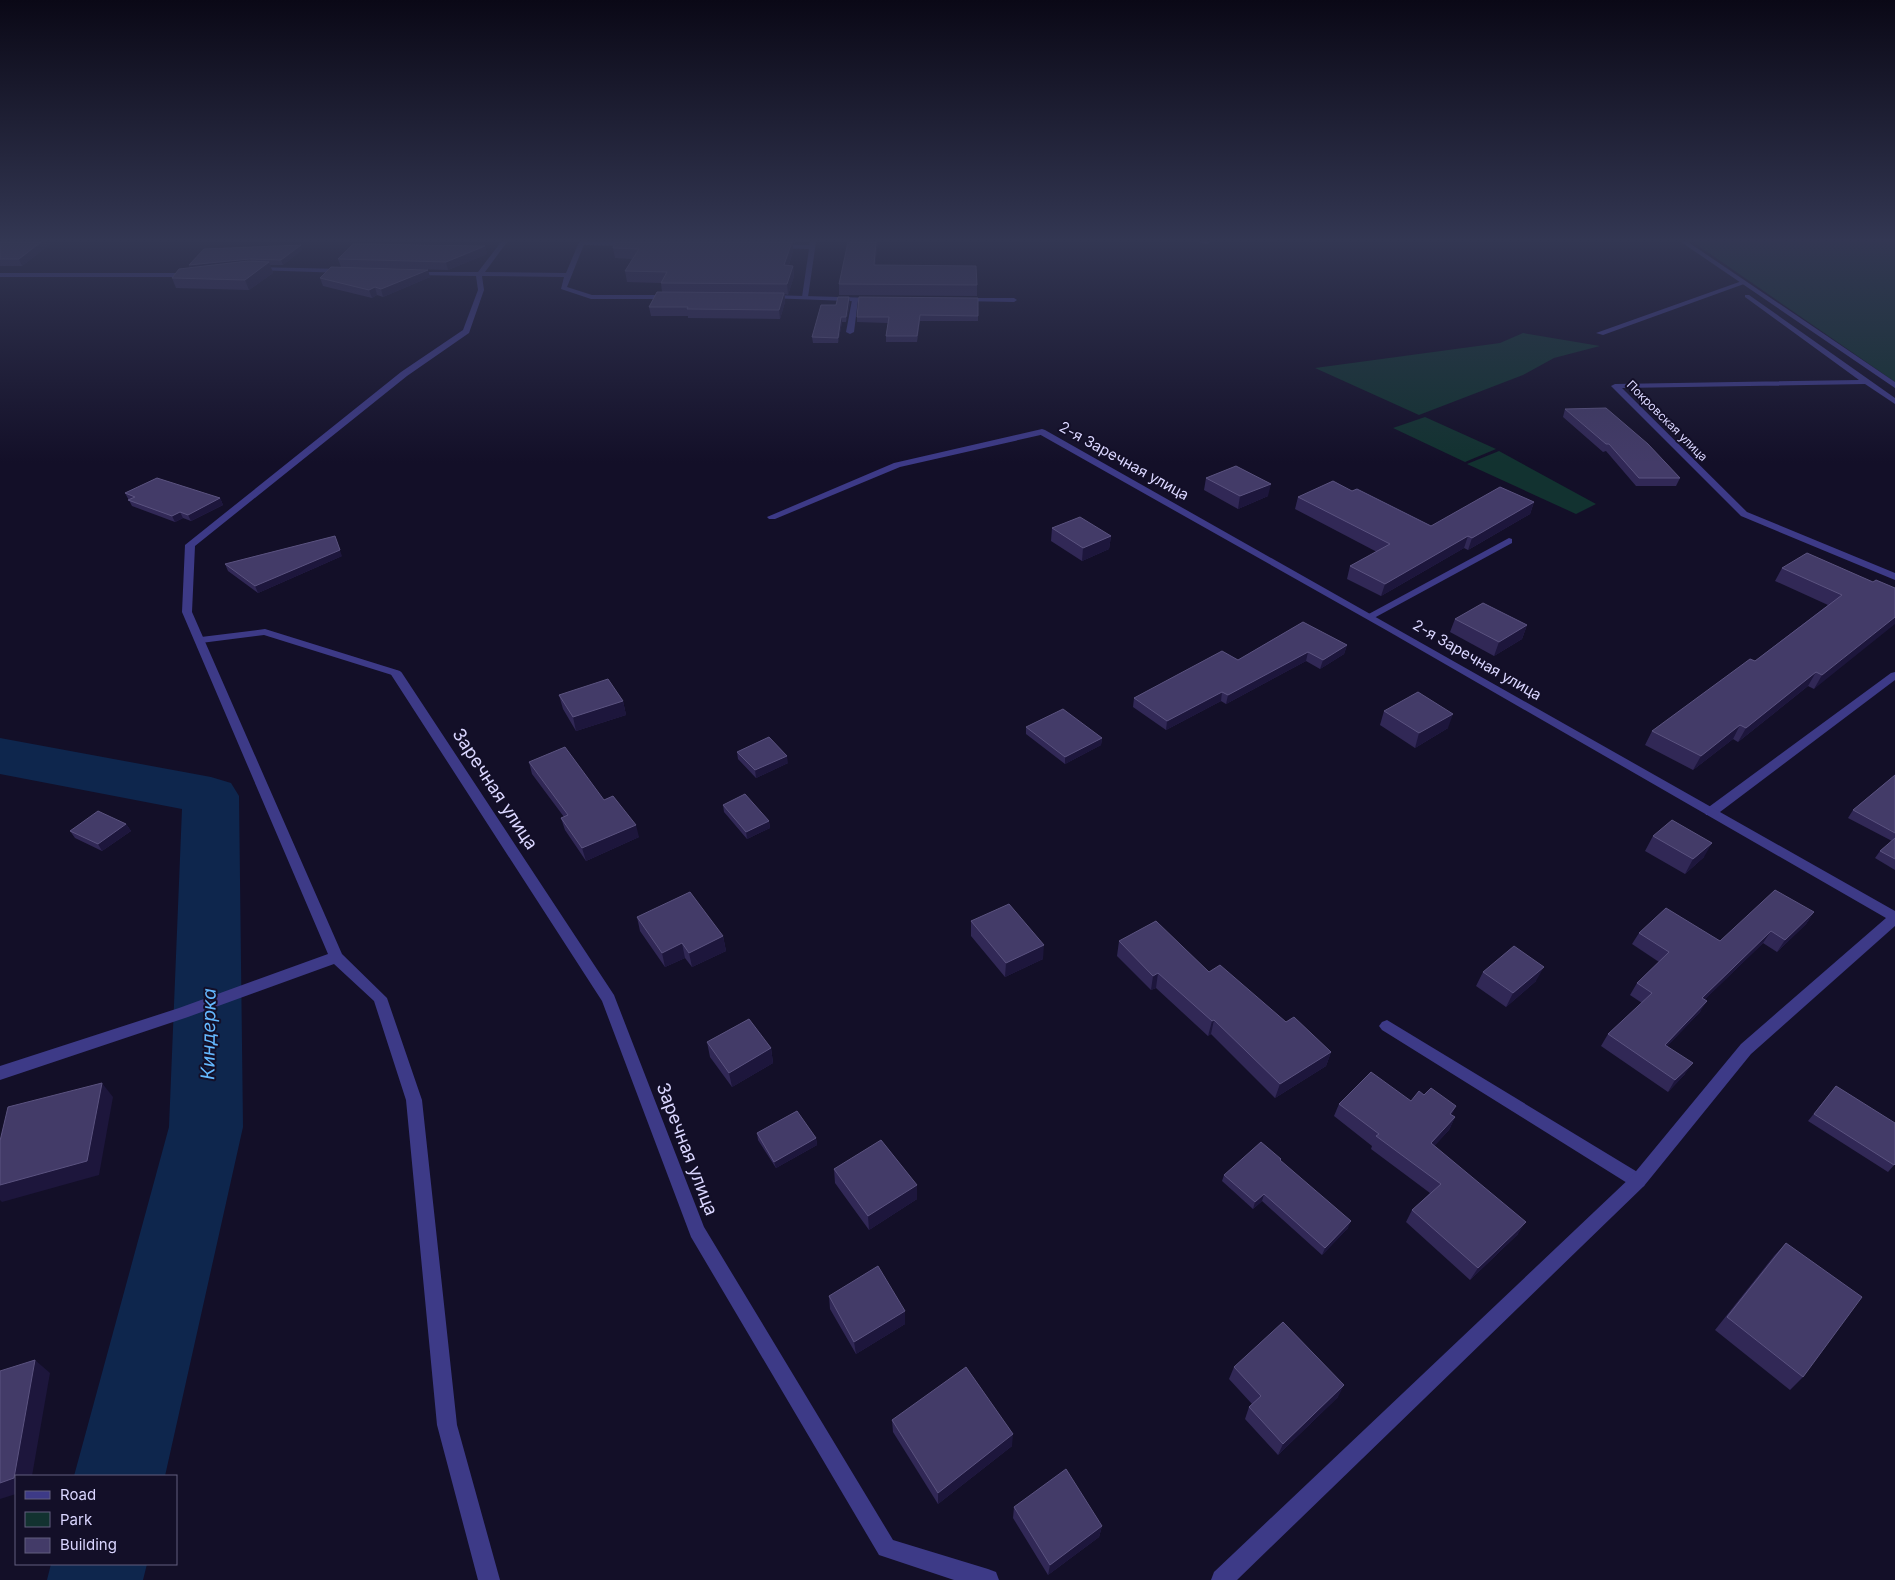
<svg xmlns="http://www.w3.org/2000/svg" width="1895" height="1580" font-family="Inter,sans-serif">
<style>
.green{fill:#123230}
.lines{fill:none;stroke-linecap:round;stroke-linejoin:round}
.river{fill:#0e264d;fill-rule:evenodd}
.service{fill:#3d3a87;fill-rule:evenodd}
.minor{fill:#3d3a87;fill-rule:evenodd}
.wall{fill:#312856}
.shaded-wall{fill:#1d163c}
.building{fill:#433b68;stroke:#5b5380}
.labels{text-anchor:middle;stroke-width:4;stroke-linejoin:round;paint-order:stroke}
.far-street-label{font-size:12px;fill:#dad6ff;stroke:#130f28}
.street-label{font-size:15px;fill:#dad6ff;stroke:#130f28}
.near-street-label{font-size:18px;fill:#dad6ff;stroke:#130f28}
.near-water-label{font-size:19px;font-style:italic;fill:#64b8ff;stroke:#130f28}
</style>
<rect width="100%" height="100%" fill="#130f28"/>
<path class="green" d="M1693,242H1895V382Z
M1523,333L1600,346L1554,358L1523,375L1419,415L1315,368L1500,343Z
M1425,417L1496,449L1465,462L1393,428Z
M1499,451L1596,504L1576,514L1467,464Z"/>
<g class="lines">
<path class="river" d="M0,738L211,777L231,783L239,796L243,1127L165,1476H74L169,1127L182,809L0,774Z
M51,1564H147L143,1580H47Z"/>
<path class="service" d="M579,242H631L634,244L631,246L581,245Z
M810,242H816L808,297L805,299L802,297L809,249L776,248L773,246L776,244L809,245Z
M1742,281L1745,283L1744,284L1603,335L1596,333Z
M855,298L858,300L854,332L850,334L846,332L852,300Z
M1042,429L1045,430V434L900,467L775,519H769L767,517L894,463Z
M1509,538L1512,539V543L1374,618L1370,619L1365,616Z
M265,629L400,671L402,673L400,675H392L264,635L201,643L196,640L201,637Z
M1895,672V680L1716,815H1706L1705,812L1706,809L1891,673Z
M1387,1020L1644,1176L1646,1181L1644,1186L1638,1189L1632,1186L1382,1030L1379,1026L1382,1022Z"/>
<path class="minor" d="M501,242H507L485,272L566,273L579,242H585L567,287L592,295H670L673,297L670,299H591L561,289L564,277L482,276L484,290L469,333L407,376L195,546L192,612L342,954L387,998L422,1100L457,1425L500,1580H478L437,1425L406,1100L374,1001L334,964L188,1017L0,1080V1066L179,1008L328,954L182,612L185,545L401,372L463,330L478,290L476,276L412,275L409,273L410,272H478Z
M1198,242H1210L1207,244Z
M1681,242H1688L1895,382V388Z
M253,267L344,269L347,271L344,273L255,270L253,269Z
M0,273H190L193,275L190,277H0Z
M770,295L874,298L877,300L874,302L768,298V296Z
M1745,295H1749L1895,398V404L1865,384L1622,388L1747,512L1895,573V580L1741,516L1611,386L1615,384L1859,380L1745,297Z
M962,298H1014L1017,300L1014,302L960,301L959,300Z
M1039,430H1045L1895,911V926L1751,1054L1644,1186L1237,1580H1211L1214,1572L1632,1176L1741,1044L1886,918L1386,630L1039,434Z
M396,670L402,673L614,995L704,1227L893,1540L988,1569L996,1572L999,1580H954L879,1555L691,1237L602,1001L390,673Z"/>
</g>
<path class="wall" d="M0,242H53L22,266H0Z
M615,242H796V243H793V251L789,265L793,266L794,276L788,295L785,294V302L780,319L688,318V316H651L649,307L662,292L661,283L627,282L625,271L632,259L615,258L613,248Z
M878,242L875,265L977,285V296L839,295V284Z
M485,246L487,254L448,270L341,267L338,259Z
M302,250L283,265H270L273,273L249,290L176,288L172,278L190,268L189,265Z
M430,277L383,297L377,295L372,298L323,286L320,278Z
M859,297L978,316V321H920L917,342H886V336L888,323L857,322V317Z
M850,303L846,322H842L838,343H813L812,337L836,305Z
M1565,409L1680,478L1676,486H1636L1606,451L1603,452L1563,417Z
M1206,478L1268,496L1238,509L1204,490Z
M125,493L220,498L223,505L191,521L183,518L175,522L132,506Z
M1298,497L1431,526L1534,502L1530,514L1468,550L1464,548L1381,596L1347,579L1350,566L1377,552L1295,509Z
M1052,528L1111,536L1109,549L1082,561L1051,541Z
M342,556L258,593L228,571L225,564Z
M1782,568L1873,582L1895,588L1814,689L1808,686L1738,742L1733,739L1693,770L1645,745L1652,731L1755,661L1828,605L1775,581Z
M1455,619L1527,625L1522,639L1494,656L1450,632Z
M1347,645L1344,654L1320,669L1306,661L1226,704L1221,701L1166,730L1133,707L1134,698L1238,660Z
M559,695L623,701L626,715L576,731L563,709Z
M1384,711L1448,728L1415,748L1380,725Z
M1026,727L1102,738L1101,745L1065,764L1026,734Z
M737,752L788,763L756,778L738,759Z
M529,762L604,800L639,837L586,861L565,830L561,818L564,817L532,774Z
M1895,775V870L1875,858L1880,851L1892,841L1848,818L1853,810Z
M723,805L769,821L770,828L747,839L724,812Z
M126,824L131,831L102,851L75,838L70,831Z
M1653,836L1704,857L1685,874L1645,851Z
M1814,912L1806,924L1777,952L1763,943L1705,999L1700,1012L1667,1046L1685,1074L1668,1092L1601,1046L1608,1034L1642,1003L1630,995L1637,983L1659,962L1632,944L1639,933L1720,941Z
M637,917L723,936L726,951L692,967L685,958L665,967L640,931Z
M971,921L1043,959L1005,977L971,936Z
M1119,941L1209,972L1331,1052L1326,1066L1275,1098L1211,1034L1208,1036L1156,988L1151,990L1117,956Z
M1483,972L1536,981L1506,1007L1476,986Z
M707,1042L771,1048L773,1063L732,1087L710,1057Z
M1836,1086L1895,1164L1888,1172L1808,1121Z
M1411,1101L1452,1115L1455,1117L1449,1130L1434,1146L1518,1234L1470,1280L1406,1222L1412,1210L1430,1193L1371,1149L1372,1146L1334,1116L1339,1104Z
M757,1133L816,1138L817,1145L776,1168L758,1140Z
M1281,1161L1348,1228L1322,1255L1262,1201L1253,1209L1222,1181L1224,1175Z
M834,1169L917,1199L869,1230L835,1183Z
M1786,1243L1803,1377L1790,1390L1715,1330L1774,1256Z
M829,1296L905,1324L856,1354L830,1309Z
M1234,1367L1338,1397L1278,1455L1245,1419L1249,1407L1252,1404L1229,1379Z
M892,1420L1012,1446L938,1504L893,1432Z
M1014,1507L1102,1526L1099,1537L1048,1575L1013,1518Z"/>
<path class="shaded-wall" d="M41,242H53L22,266L19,259Z
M792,242L793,251L785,276L784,265Z
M876,242H878L874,276V265Z
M301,245L302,250L283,265L281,260Z
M485,246L487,254L448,270L446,262Z
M250,259L252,264L191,271L189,265Z
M269,262L273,273L249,290L245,280Z
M793,266L794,276L788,295L787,284Z
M428,270L430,277L383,297L381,289Z
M375,287L377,295L372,298L369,290Z
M784,293L785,302L780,319L779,310Z
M849,297L850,303L846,322V317Z
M841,317L842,322L838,343V338Z
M1271,484L1268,496L1238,509L1240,496Z
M220,498L223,505L191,521L188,515Z
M1534,502L1530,514L1468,550L1472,538Z
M180,512L183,518L175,522L172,516Z
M335,536L342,556L258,593L255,586Z
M1111,536L1109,549L1082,561L1083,548Z
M1468,536L1464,548L1381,596L1385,584Z
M1895,617V624L1814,689L1822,675Z
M1527,625L1522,639L1494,656L1499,642Z
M1347,645L1344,654L1320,669L1323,660Z
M1308,652L1306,661L1226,704L1228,695Z
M1816,672L1808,686L1738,742L1746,728Z
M1222,692L1221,701L1166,730L1167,721Z
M623,701L626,715L576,731L573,717Z
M1453,714L1448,728L1415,748L1419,733Z
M1740,725L1733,739L1693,770L1701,756Z
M1102,738L1101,745L1065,764V757Z
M787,756L788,763L756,778L755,770Z
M769,821L770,828L747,839L746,832Z
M126,824L131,831L102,851L98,844Z
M636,825L639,837L586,861L582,848Z
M1712,843L1704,857L1685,874L1693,859Z
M1814,912L1806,924L1777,952L1785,940Z
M1771,931L1763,943L1695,1009L1702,998Z
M723,936L726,951L692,967L689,953Z
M682,943L685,958L665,967L662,953Z
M1044,945L1043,959L1005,977L1006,963Z
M1544,967L1536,981L1506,1007L1513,993Z
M1158,973L1156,988L1151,990L1153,976Z
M1707,1001L1700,1012L1658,1056L1665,1045Z
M1214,1020L1211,1034L1208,1036L1212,1021Z
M771,1048L773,1063L732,1087L729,1073Z
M1331,1052L1326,1066L1275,1098L1280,1084Z
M1693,1063L1685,1074L1668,1092L1675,1080Z
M102,1083L113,1097L99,1175L2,1202L0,1200V1185Z
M1456,1106L1450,1119V1114Z
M1455,1117L1449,1130L1425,1156L1431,1143Z
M816,1138L817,1145L776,1168L774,1162Z
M917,1185V1199L869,1230L868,1216Z
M1264,1194L1262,1201L1253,1209L1255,1202Z
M1351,1221L1348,1228L1322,1255L1325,1248Z
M1526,1222L1518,1234L1470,1280L1478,1268Z
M905,1311V1324L856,1354L854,1342Z
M35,1360L50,1373L32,1476H16V1494L0,1499V1483Z
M1344,1385L1338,1397L1278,1455L1283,1444Z
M1013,1434L1012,1446L938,1504V1493Z
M1102,1526L1099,1537L1048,1575L1050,1565Z"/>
<path class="building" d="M0,242H41L19,259H0Z
M615,242H792L784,265L793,266L787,284L661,283L667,272L625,271L639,249L613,248Z
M848,242H876L874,265L976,266L977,285L839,284Z
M353,244L485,246L446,262L338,259Z
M301,245L281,260L250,259L189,265L204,249Z
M248,261L269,262L245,280L172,278L179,269Z
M331,267L428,270L381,289L375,287L369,290L320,278Z
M657,292L784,293L779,310L687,309L688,307H649Z
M838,297H849L846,317H841L838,338L812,337L821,305H836Z
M859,297L978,298V316L920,315L917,336H886L889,317H857Z
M1606,408L1648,444L1680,478H1639L1609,444H1606L1565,409Z
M1236,466L1271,484L1240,496L1206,478Z
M157,478L220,498L188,515L180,512L172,516L128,500L135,497L125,493Z
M1333,481L1352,491L1357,489L1431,526L1500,487L1534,502L1472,538L1468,536L1385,584L1350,566L1390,544L1298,497Z
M1080,517L1111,536L1083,548L1052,528Z
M335,536L340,550L255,586L225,564Z
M1807,553L1873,582L1876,580L1895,588V617L1822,675L1816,672L1746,728L1740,725L1701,756L1652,731L1750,659L1755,661L1842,595L1782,568Z
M1483,603L1527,625L1499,642L1455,619Z
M1303,622L1347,645L1323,660L1308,652L1228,695L1222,692L1167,721L1134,698L1222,651L1238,660Z
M608,679L623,701L573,717L559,695Z
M1418,692L1453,714L1419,733L1384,711Z
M1063,709L1102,738L1065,757L1026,727Z
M769,737L787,756L755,770L737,752Z
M565,747L604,800L613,796L636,825L582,848L561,818L568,815L529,762Z
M1895,775V833L1853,810Z
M745,794L769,821L746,832L723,805Z
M98,811L126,824L98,844L70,831Z
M1672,820L1712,843L1693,859L1653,836Z
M1895,838V859L1880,851Z
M1775,890L1814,912L1785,940L1771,931L1702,998L1707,1001L1665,1045L1693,1063L1675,1080L1608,1034L1652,993L1637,983L1669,952L1639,933L1666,908L1720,941Z
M690,892L723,936L689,953L682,943L662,953L637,917Z
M1009,904L1044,945L1006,963L971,921Z
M1156,921L1209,972L1220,965L1286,1022L1294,1017L1331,1052L1280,1084L1214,1020L1212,1021L1158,973L1153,976L1119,941Z
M1514,946L1544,967L1513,993L1483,972Z
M749,1019L771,1048L729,1073L707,1042Z
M1371,1072L1411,1101L1419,1091L1424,1095L1431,1088L1456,1106L1450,1114L1455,1117L1431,1143L1526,1222L1478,1268L1412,1210L1441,1184L1376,1136L1379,1134L1339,1104Z
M102,1083L87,1161L0,1185V1141L8,1107Z
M1836,1086L1895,1123V1164L1894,1165L1814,1114Z
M797,1111L816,1138L774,1162L757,1133Z
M881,1140L917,1185L868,1216L834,1169Z
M1261,1142L1281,1159L1280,1160L1351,1221L1325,1248L1264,1194L1255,1202L1224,1175Z
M1786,1243L1862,1297L1803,1377L1727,1317Z
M878,1266L905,1311L854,1342L829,1296Z
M1283,1322L1344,1385L1283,1444L1249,1407L1261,1396L1234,1367Z
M35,1360L14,1478L0,1483V1371Z
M966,1367L1013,1434L938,1493L892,1420Z
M1066,1469L1102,1526L1050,1565L1014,1507Z"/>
<linearGradient id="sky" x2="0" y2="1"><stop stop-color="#0a0816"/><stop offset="0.52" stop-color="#333753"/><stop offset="1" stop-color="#333753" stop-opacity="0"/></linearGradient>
<rect width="1895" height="463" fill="url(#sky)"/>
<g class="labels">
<g class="far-street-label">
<text transform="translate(1667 421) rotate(45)" y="4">Покровская улица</text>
</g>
<g class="street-label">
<text transform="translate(1124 461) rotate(29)" y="5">2-я Заречная улица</text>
<text transform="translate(1477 660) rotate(30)" y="5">2-я Заречная улица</text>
</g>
<g class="near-street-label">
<text transform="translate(495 789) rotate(57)" y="6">Заречная улица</text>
<text transform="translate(687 1149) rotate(69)" y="6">Заречная улица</text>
</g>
<g class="near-water-label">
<text transform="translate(208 1034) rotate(-89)" y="7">Киндерка</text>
</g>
</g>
<rect x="15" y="1475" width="162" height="90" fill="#130f28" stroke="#635f7e"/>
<rect x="25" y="1491" width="25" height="8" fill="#3d3a87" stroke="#635f7e"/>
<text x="60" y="1500" font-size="15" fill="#dad6ff">Road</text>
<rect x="25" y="1512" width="25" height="15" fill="#123230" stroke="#635f7e"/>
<text x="60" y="1525" font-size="15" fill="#dad6ff">Park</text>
<rect x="25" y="1538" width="25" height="15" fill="#433b68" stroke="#635f7e"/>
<text x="60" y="1550" font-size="15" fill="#dad6ff">Building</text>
</svg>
